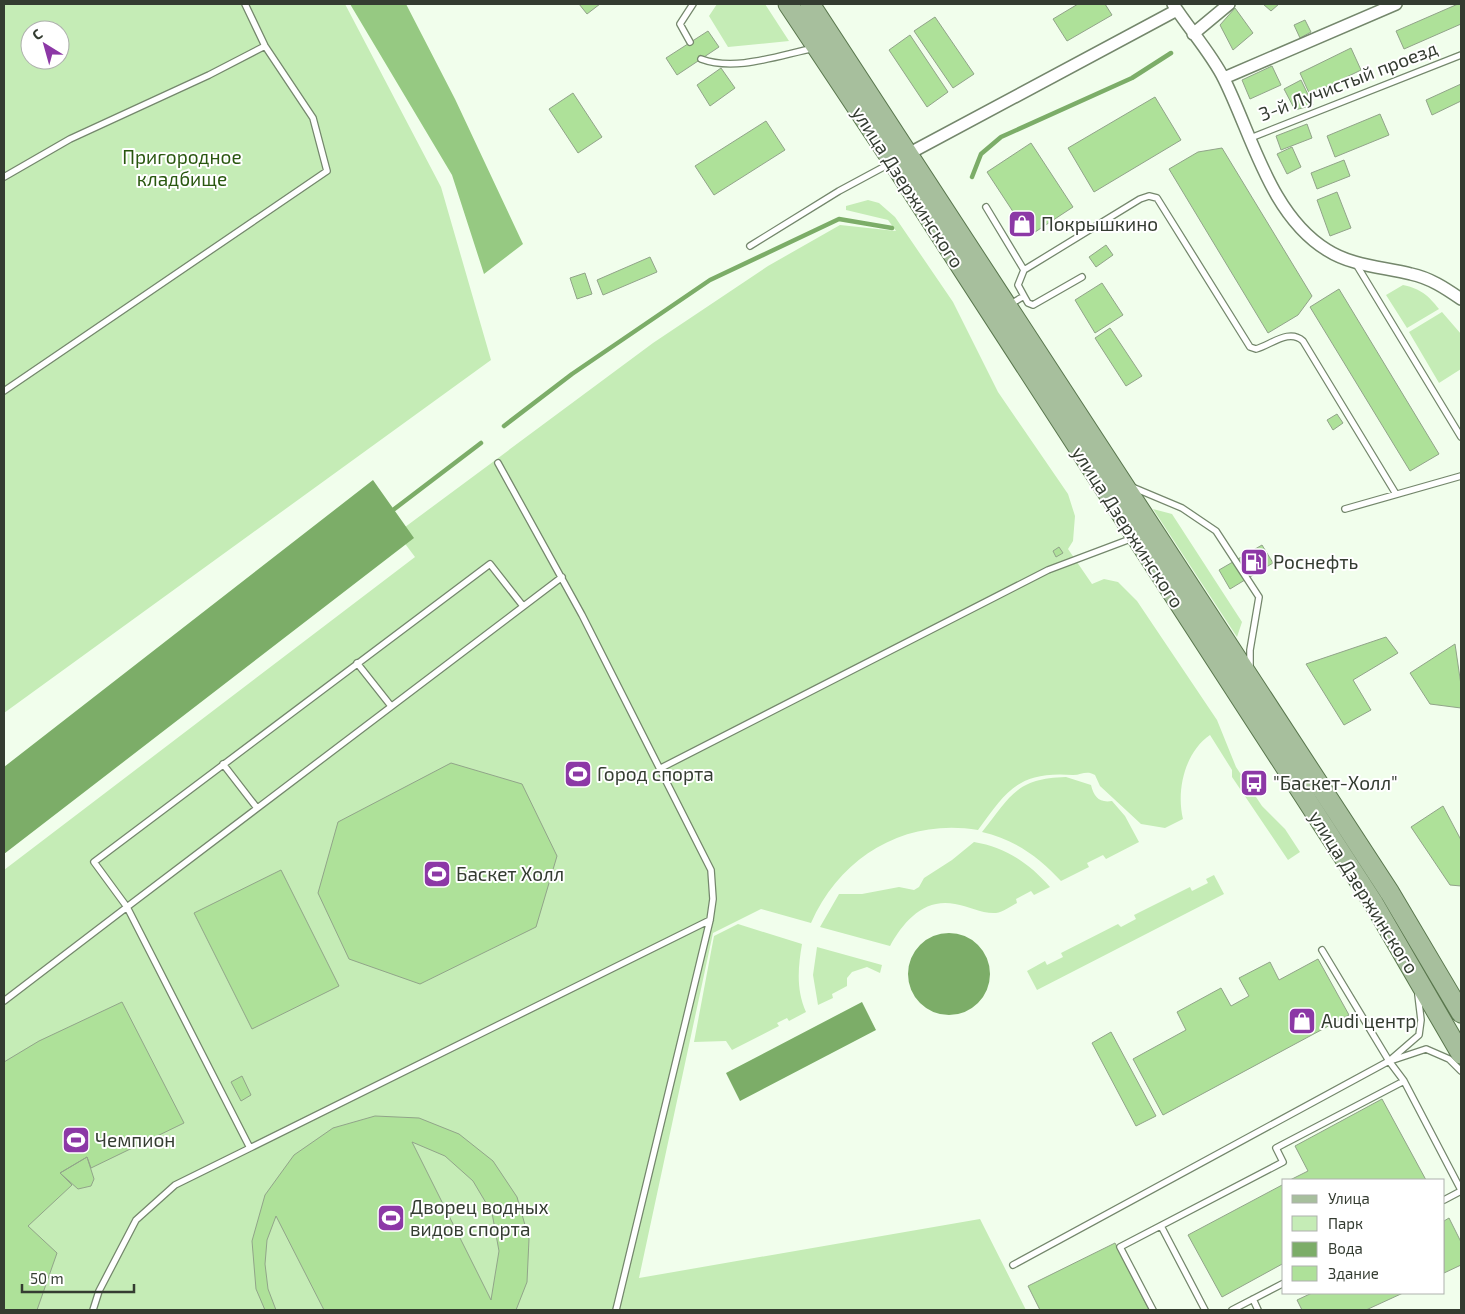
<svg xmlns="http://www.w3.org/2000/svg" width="1465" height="1314" font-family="'Exo 2',sans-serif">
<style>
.green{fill:#c5ecb6;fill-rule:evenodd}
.forest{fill:#96c982}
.water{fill:#7cad68}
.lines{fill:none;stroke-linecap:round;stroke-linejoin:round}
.stream{stroke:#7cad68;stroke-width:4.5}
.building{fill:#aee199;stroke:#91a489;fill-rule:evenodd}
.service-casing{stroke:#74876c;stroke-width:8}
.minor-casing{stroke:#74876c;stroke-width:14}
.primary-casing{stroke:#59764d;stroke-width:21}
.service{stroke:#fff;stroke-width:5.5}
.minor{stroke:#fff;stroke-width:11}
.primary{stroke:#a7bf9d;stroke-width:19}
.labels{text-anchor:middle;stroke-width:4;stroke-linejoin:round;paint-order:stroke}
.street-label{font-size:19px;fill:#343c31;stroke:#fff}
.park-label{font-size:19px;fill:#29570f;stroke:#fff}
.poi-label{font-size:19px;fill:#343c31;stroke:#fff;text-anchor:start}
</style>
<rect width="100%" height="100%" fill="#f1feec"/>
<path class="green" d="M4,4H345L441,187L491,360L4,713ZM30,30H60V60H30Z
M717,4H765L789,41L728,47L709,16Z
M868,200L879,203L895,217L953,302L998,392L1068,494L1075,516L1073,541L1068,549L1092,584L1104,579L1118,582L1137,601L1217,720L1236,767L1262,806L1285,829L1300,852L1288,860L1232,777V770L1210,735C1185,752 1176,790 1183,819L1165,828L1141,824L1100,786L1095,775C1086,770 1082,775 1073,775C1019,771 1007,790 978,830C905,818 841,856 811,923L761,909L713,933L639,1278L980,1219L1026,1310H4V870L415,557L397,533L653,343L768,266L840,225L896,231L888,220L846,210V206Z
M1403,285C1421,289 1428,295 1439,309L1407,328L1386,295Z
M1442,312L1461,334V369L1439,383L1409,332Z
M1153,509L1172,514L1242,622L1237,637Z
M1066,777L1091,785C1094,797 1099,803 1112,801L1125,816L1139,842L1106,859L1103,855L1087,863L1089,867L1061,881C1039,857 1014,839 982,832C1010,797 1016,778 1066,777Z
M974,842C1005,847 1029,863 1050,887L1034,895L1031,891L1016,899L1017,903C1011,906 1003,912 996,913C982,914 969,906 955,904C924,898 904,921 890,946L820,927L839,894H862L899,887L914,890L919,887L924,878L952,860Z
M1214,875L1224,894L1037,990L1027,971L1045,961L1047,965L1063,957L1061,953L1118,924L1121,927L1136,919L1134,915L1190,887L1192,891L1208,883L1206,879Z
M738,924L802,944C798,967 796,990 806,1012L789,1021L787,1018L777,1023L779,1026L732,1050L726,1041L694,1042L714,936Z
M817,947L882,965L880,973L867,967L852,972L847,978V986L832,994L833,998L818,1005L813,975Z"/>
<path class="forest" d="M350,4H406L455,99L523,244L484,274L452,175Z"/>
<path class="water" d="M373,480L414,538L4,854V767Z
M908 974a41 41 0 1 1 82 0a41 41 0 1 1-82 0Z
M862,1002L876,1030L740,1101L726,1073Z"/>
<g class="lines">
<path class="stream" d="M972,177L981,154L1001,137L1132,78L1171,53
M504,426L572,374L710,280L839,219L892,228
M393,510L481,443"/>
</g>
<path class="building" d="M579,4H600L587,14Z
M1078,4H1105L1112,15L1067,41L1053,19Z
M1263,4H1279L1271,11Z
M1458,4H1461V24L1404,49L1396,31Z
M1235,8L1253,33L1233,50L1220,25Z
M935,17L974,74L953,88L914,31Z
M1305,20L1311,32L1300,38L1294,25Z
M708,31L719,47L677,75L666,58Z
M910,35L948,92L927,107L889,50Z
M1351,48L1361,70L1310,95L1300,73Z
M1272,66L1281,85L1250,99L1242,80Z
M721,68L735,88L710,106L697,85Z
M1301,80L1313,105L1295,110L1284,89Z
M1461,84V101L1432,115L1426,100Z
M573,93L602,137L578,153L549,109Z
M1155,97L1181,140L1094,192L1068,148Z
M1380,114L1389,135L1335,157L1327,136Z
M766,121L785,150L714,195L695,166Z
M1307,124L1312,138L1281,150L1276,136Z
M1031,143L1073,207L1029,236L987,172Z
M1292,147L1301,167L1287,174L1277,154Z
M1222,148L1312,296L1298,315L1268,333L1169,169L1198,152Z
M1344,160L1350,176L1317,189L1311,173Z
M1337,192L1351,228L1330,236L1317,200Z
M1106,245L1113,255L1096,267L1089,257Z
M650,257L657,272L603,295L597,280Z
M585,273L592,294L577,299L570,278Z
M1102,283L1123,315L1095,333L1075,300Z
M1339,289L1439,454L1410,471L1310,307Z
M1110,328L1142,376L1126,386L1095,338Z
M1337,414L1343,423L1333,430L1327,420Z
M1262,545L1273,563L1230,589L1219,570Z
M1059,547L1063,553L1056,557L1053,551Z
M1386,637L1398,653L1353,680L1371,710L1344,725L1306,664Z
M1455,644L1461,685V708L1430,704L1410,673Z
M451,763L522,784L557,856L536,927L420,984L349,959L318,893L338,822Z
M1443,806L1461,840V886L1450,885L1411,827Z
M281,870L339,986L252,1029L194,913Z
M1318,959L1349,1015L1163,1115L1133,1059L1186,1030L1177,1012L1221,988L1231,1006L1249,996L1239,978L1270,962L1279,980Z
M122,1002L184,1123L91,1168L87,1157L60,1173L72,1185L28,1226L57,1253L37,1310H4V1062L39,1041Z
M1111,1032L1156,1116L1136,1126L1092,1043Z
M242,1076L251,1095L241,1101L231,1082Z
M1382,1099L1426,1180H1290L1308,1171L1295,1146Z
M375,1116L419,1118L459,1134L493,1161L517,1197L529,1239L527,1282L516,1310H324L276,1216L267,1240L265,1264L268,1289L276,1310H265L256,1289L252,1241L265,1195L294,1155L333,1128ZM412,1142L445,1156L473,1181L492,1213L499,1251L491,1300Z
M87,1157L94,1179L91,1186L78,1189L60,1173Z
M1284,1184V1263L1222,1297L1188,1235Z
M1449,1218L1461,1242V1265L1444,1273V1221Z
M1115,1243L1149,1310H1040L1028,1286Z
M1312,1293H1403L1366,1310H1302L1297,1300Z"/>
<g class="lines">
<g class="service-casing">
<path id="service" d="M690,42L680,24L693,4
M701,59C736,72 779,55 815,48
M1248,139L1461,55
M4,177L70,139L209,75L265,46
M986,207L1024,270
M750,246L839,191L891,163
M1356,264L1461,437
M1024,296L1028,303L1033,305L1082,277
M1009,305L1024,296L1018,285L1024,270L1140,199L1149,196L1157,198L1250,347L1256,349C1271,345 1289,328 1303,341L1396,494
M4,391L327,171L313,118L265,46L245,4
M498,463L582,615L711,870L713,899L710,920L616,1310
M1132,487L1182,508L1216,531L1259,597L1250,650V668
M1345,509L1461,476
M562,577L127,907L250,1148L710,920
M357,663L391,706
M223,764L257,808
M661,768L1048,570L1133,538
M1322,950L1389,1061L1404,1081L1461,1190
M4,1001L127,907L94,862L490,564L523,606
M1393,1060L1426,1049L1449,1059L1461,1071
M1444,1200L1461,1191
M1161,1226L1205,1310
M1013,1265L1389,1061L1419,1035L1421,1020L1418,995
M1253,1299L1258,1310
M93,1310L99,1291L136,1220L175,1185L250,1148
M1153,1310L1120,1247L1283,1162L1276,1148L1404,1081
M1232,1310L1284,1283"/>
</g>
<g class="minor-casing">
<path id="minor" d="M1173,4C1189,29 1211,53 1224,79C1252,135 1270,215 1327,250C1352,266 1383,267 1411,274C1430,278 1445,288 1461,299
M1193,34L1229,4
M1224,78L1396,4
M908,154L1177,10"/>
</g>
<g class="primary-casing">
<path id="primary" d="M788,4L893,162L1374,904L1461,1054
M810,4L1390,893L1461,1013"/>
</g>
<use href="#service" class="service"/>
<use href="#minor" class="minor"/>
<use href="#primary" class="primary"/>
</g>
<defs>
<g id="shop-square" transform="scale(1.4375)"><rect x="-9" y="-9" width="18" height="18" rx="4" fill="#8c38a6" stroke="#fff"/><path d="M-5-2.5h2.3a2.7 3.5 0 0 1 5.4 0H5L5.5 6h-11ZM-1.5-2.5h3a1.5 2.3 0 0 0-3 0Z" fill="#fff"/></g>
<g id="fuel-square" transform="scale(1.4375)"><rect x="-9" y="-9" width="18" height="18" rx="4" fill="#8c38a6" stroke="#fff"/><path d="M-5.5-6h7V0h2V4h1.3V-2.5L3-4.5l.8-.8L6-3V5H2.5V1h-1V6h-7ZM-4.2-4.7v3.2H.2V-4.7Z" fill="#fff"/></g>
<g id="stadium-square" transform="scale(1.4375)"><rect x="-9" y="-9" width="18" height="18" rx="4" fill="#8c38a6" stroke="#fff"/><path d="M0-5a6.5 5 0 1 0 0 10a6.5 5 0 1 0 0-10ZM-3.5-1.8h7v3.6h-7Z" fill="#fff"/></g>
<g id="bus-square" transform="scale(1.4375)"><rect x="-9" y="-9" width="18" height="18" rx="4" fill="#8c38a6" stroke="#fff"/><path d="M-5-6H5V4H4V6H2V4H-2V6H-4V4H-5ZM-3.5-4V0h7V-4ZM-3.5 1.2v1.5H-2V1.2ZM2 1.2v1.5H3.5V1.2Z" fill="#fff"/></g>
</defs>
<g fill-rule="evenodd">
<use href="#shop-square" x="1022" y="224"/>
<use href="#fuel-square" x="1254" y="562"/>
<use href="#stadium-square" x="578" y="774"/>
<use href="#bus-square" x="1254" y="783"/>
<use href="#stadium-square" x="437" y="874"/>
<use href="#shop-square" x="1302" y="1021"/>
<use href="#stadium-square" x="76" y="1140"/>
<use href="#stadium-square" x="391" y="1218"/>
</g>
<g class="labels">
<g class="street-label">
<text transform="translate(1348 81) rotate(-21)" y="7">3-й Лучистый проезд</text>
<text transform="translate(908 187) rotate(57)" y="7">улица Дзержинского</text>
<text transform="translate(1128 527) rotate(57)" y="7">улица Дзержинского</text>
<text transform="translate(1364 892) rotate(58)" y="7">улица Дзержинского</text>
</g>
<g class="park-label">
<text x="182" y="164">Пригородное<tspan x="182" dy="22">кладбище</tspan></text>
</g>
<g class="poi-label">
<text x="1041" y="231">Покрышкино</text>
<text x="1273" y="569">Роснефть</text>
<text x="597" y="781">Город спорта</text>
<text x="1273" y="790">"Баскет-Холл"</text>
<text x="456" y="881">Баскет Холл</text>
<text x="1321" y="1028">Audi центр</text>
<text x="95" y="1147">Чемпион</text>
<text x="410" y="1214">Дворец водных<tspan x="410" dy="22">видов спорта</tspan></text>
</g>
</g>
<rect width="1465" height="1314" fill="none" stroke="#343c31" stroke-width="10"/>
<rect x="1282" y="1179" width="162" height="115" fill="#ffffff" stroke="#aeb1ad"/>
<rect x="1292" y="1195" width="25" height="8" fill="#a7bf9d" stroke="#aeb1ad"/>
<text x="1328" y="1204" font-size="15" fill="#343c31">Улица</text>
<rect x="1292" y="1216" width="25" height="15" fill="#c5ecb6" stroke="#aeb1ad"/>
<text x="1328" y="1229" font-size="15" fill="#343c31">Парк</text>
<rect x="1292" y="1242" width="25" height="15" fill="#7cad68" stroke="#aeb1ad"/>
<text x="1328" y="1254" font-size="15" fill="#343c31">Вода</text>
<rect x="1292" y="1266" width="25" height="15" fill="#aee199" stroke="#aeb1ad"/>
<text x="1328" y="1279" font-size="15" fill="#343c31">Здание</text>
<g transform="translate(45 45) rotate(323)"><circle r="24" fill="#ffffff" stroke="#aeb1ad"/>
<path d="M0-4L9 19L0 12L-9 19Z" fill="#8c38a6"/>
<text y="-8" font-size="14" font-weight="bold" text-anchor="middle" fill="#343c31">С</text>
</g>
<path d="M22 1284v8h112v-8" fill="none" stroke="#343c31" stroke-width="2.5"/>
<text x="30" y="1284" font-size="15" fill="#343c31" stroke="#ffffff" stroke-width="4" paint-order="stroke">50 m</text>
</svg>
